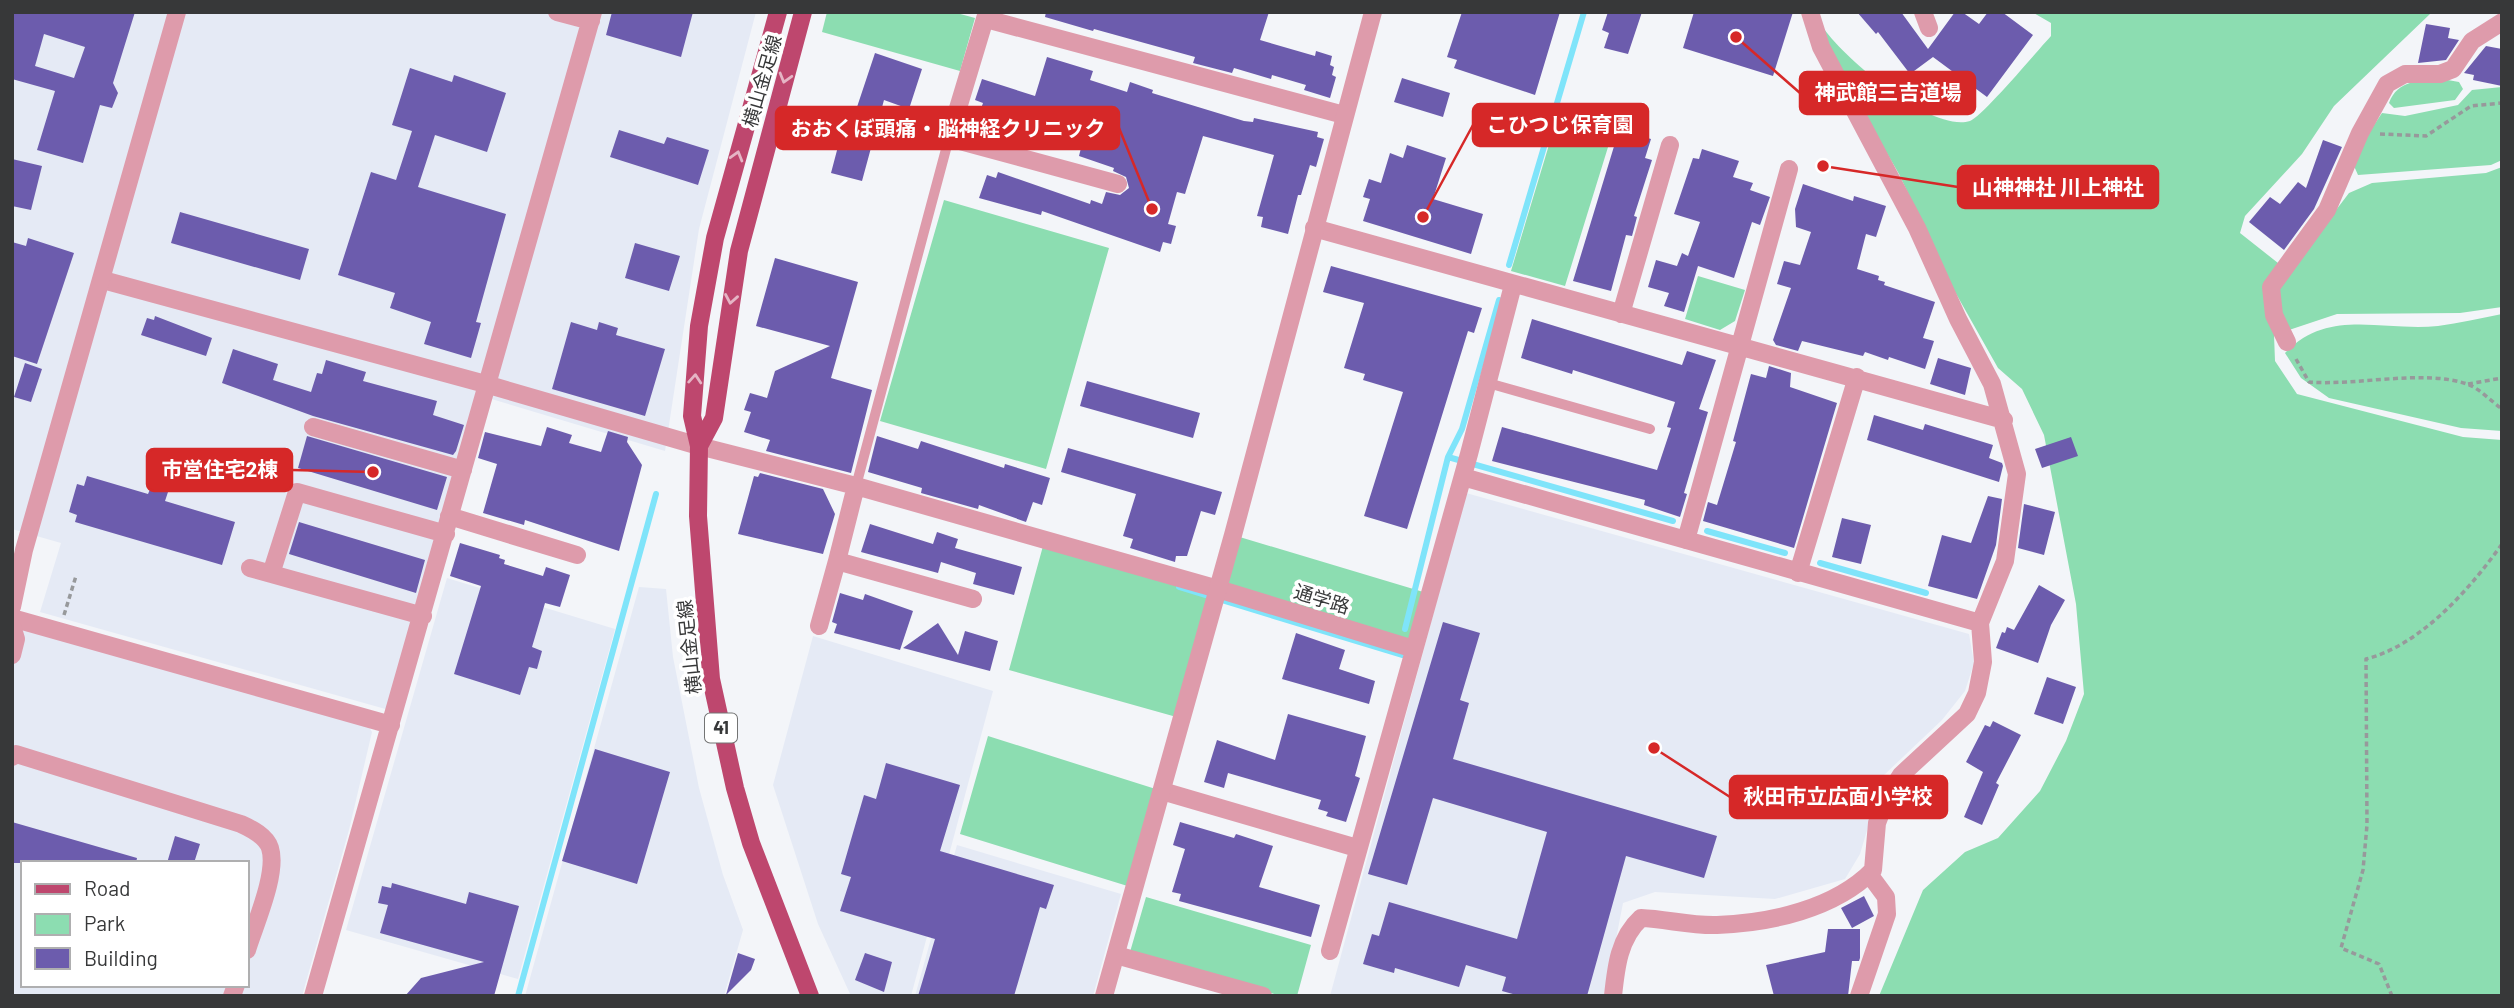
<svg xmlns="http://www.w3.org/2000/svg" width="2514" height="1008" font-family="Barlow,'Noto Sans JP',sans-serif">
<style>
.built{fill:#e5eaf5;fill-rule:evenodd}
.green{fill:#8cddb1}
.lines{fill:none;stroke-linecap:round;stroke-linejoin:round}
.stream{stroke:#7fe4fa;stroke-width:6}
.building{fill:#6c5cad;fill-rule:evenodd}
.path{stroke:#97999b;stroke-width:3.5;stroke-dasharray:5 3.5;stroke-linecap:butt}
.service{stroke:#de9bab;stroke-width:10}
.minor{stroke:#de9bab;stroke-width:18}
.tertiary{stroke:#de9bab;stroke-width:18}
.primary{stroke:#be476e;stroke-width:18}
.oneway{stroke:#e5b5c5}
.labels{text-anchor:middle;stroke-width:7;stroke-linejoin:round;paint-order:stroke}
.shield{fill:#fff;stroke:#737474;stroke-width:2}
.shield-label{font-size:18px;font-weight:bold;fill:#373839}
.street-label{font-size:19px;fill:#373839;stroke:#fff}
.leader{fill:none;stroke:#d62828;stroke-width:2.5}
.callout-dot{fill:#d62828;stroke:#fff;stroke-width:2.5}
.callout{fill:#d62828;stroke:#d62828;stroke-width:2.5}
.callout-label{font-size:21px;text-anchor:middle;font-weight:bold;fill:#fff}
</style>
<rect width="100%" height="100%" fill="#f3f5f9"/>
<path class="built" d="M12,12H756L699,229L665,451L478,395L389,710L40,612L61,543L12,529Z
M1466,493L1969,634L1974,663L1965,691L1942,720L1883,776L1860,854L1845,879L1775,899L1655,892L1623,903L1605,996H1330Z
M447,578L615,629L518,979L346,930Z
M639,587L666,589L673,657L699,788L723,875L743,930L724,996H525Z
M12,625L366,722L372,732L349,830L302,996H12ZM23,863H247V985H23Z
M813,636L993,691L911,996H851L818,924L773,785Z
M957,845L1121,894L1093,996H915Z"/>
<path class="green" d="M827,12H953L975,18L960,71L822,32Z
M2032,12H2452L2430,14L2334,106L2302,154L2245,216L2240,233L2278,263L2308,247L2349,193L2372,183L2486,173L2502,167V307L2460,313L2337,314L2274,335L2275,361L2297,394L2463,437L2502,440V996H1879L1923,890L1965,852L1998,838L2040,791L2066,741L2084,694L2076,604L2044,435L2022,389L1998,368L1950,283L1899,174L1824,45L1822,26C1843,58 1932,133 1970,121C1982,117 2038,50 2051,36V23Z
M2442,79L2459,82L2463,89L2455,100L2394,108L2389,103C2398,79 2420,81 2442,79Z
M2502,87V160L2491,165L2358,175L2354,166L2364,140L2382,113L2405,116L2458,105L2472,90Z
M1558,115L1613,131L1565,286L1511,271Z
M944,200L1109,248L1046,469L880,421Z
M1698,276L1745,290L1735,321L1720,330L1685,319Z
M2502,314V431L2461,428L2329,398L2301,378L2285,353C2329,307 2383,332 2438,326C2459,323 2481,318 2502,314Z
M1233,535L1430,594L1413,654L1218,589L1180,718L1009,670L1043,546L1217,589Z
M988,736L1162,791L1134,888L960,834Z
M1146,897L1311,945L1297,996H1281L1130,952Z"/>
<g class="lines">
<path class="stream" d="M1509,265L1584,12
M1448,457L1673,521
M1707,531L1785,553
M1820,563L1926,593
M1179,587L1402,655
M1405,629L1448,457L1462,429L1499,300
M518,996L656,494"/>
</g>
<path class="building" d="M12,12H135L113,83L118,93L112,108L100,105L83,163L37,150L55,91L12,79ZM44,34L85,47L74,78L35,66Z
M612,12H693L681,57L606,35Z
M1046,12H1269L1260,40L1315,56L1316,51L1332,56L1330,65L1334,67L1332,75L1336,77L1330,98L1304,90L1306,85L1272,75L1271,79L1234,68L1232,73L1193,63L1195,57L1094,29L1093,31L1045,17Z
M1462,12H1560L1535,95L1454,68L1457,60L1447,57Z
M1608,12H1642L1628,54L1604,48L1609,33L1602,30Z
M1694,12H1793L1773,76L1683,48Z
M1857,12H1901L1928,49L1955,12H1962L1979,24L1988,12H2002L2033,35L1987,97L1933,57L1910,74L1878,32L1876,34Z
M2426,24L2450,28L2448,38L2459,40L2446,60L2418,63Z
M2486,46L2502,49V86L2473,80L2474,75L2464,73Z
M875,53L922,69L909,109L884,100L862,181L831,173L845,120L852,122Z
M1047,57L1093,71L1090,80L1127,92L1130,82L1153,90L1152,93L1244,121L1253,122L1254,118L1318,132L1317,137L1324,139L1316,167L1310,165L1301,195H1298L1288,234L1261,227L1263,217L1257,216L1274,155L1203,136L1185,194L1177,192L1168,224L1176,226L1171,244L1163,242L1160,252L1042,211L1041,215L979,198L987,175L996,178L998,172L1090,204L1091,200L1102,204L1106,192L1120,195L1129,188L1126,177L1113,171L1114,168L1079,156L1081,148L1044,135L1041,143L975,126L983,103L975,100L982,79L1035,96Z
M410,68L452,82L454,75L506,93L487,152L435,135L418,187L506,214L476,322L481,323L471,358L424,344L431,322L390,308L395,293L338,275L371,172L396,180L412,131L392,125Z
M1402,78L1450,93L1443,117L1394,102Z
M619,130L664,144L667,137L709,150L698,185L610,157Z
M1619,130L1651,139L1645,158L1652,160L1634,216L1637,217L1632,236L1626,235L1611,291L1573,281Z
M2323,140L2342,147L2314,209L2284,250L2249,222L2270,197L2280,204L2298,182L2306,188Z
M1407,145L1446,158L1433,199L1483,214L1471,254L1363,221L1370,199L1363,197L1369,179L1381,183L1390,153L1403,158Z
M1702,149L1739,161L1733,177L1753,183L1750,190L1770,197L1760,225L1752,222L1734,278L1698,266L1684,312L1664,306L1669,293L1648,287L1656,260L1677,266L1682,253L1688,256L1700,222L1674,214L1693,158L1699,159Z
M12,159L42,166L31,210L12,206Z
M1803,184L1853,201L1854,196L1886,206L1876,237L1866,234L1857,269L1879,276L1878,280L1885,282L1884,285L1935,302L1923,338L1934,341L1925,369L1889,357L1888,360L1865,352L1863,356L1802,341L1798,351L1776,345L1773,340L1791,288L1777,284L1784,261L1800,265L1811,232L1796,227L1795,209Z
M180,212L309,249L300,280L171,243Z
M28,238L74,253L37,364L12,356V242L26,246Z
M635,243L680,256L669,291L625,278Z
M775,258L858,282L831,378L872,390L851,473L766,451L770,440L744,432L751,412L744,410L750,393L767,398L775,371L830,346L756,326Z
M1331,266L1482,308L1474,333L1468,331L1407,529L1364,516L1403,392L1363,380L1365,374L1344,368L1364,303L1323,292Z
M155,316L212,338L206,356L141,335L147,318L154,320Z
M1532,319L1682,365L1687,351L1716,360L1699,409L1708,412L1684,493L1687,494L1680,517L1644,505L1645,500L1492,461L1502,427L1657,470L1671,428L1667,427L1675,402L1573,370L1572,374L1521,358Z
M571,322L597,330L599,322L618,328L616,335L665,349L645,416L552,389Z
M233,349L278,364L273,380L311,392L317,373L322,374L326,360L366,372L363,381L437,401L433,415L464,425L456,451L453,455L313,416L222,383Z
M1938,358L1971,368L1965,395L1930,384Z
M25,363L42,369L31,402L14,397Z
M1769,366L1791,373L1790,387L1837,403L1794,548L1703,521L1708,502L1717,505L1736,442L1733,441L1751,374L1766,378Z
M1087,381L1200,413L1193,438L1080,406Z
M1874,415L1923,430L1925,424L1993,445L1989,458L2002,463L2003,466L1999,482L1867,440Z
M547,427L572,435L569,443L601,452L608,431L628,437L627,442L642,465L619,551L525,520L524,525L483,513L497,464L478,458L485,432L541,446Z
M307,436L447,477L437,510L298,468Z
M877,436L918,449L921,441L1004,468L1005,464L1050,478L1042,505L1033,502L1026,522L979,505L978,509L921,493L922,488L868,472Z
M2071,437L2078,456L2042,468L2035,449Z
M1068,448L1222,492L1215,515L1201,511L1187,556H1176L1175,562L1130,548L1133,539L1123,536L1136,494L1061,472Z
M760,473L823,489L835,514L823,554L738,534L754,476L758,477Z
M87,476L148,494L151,487L168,492L165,501L235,522L222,565L75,522L77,515L69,512L77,484L84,486Z
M1988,496L2002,499L1996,545L1977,599L1928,586L1942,535L1971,543Z
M2024,504L2055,512L2044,555L2018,548Z
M1842,518L1871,525L1861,564L1832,557Z
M299,522L425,560L416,593L289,554Z
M870,524L933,544L937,532L958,539L955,548L1022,567L1014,595L973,584L976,573L941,562L938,573L861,552Z
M460,543L500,555L499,558L505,560L504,564L543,576L546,567L570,575L560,607L545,603L532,647L542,651L537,669L529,667L520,695L454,674L481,586L450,576Z
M2039,585L2065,600L2051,625L2038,663L1996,648L2002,632L2005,633L2007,627L2014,630Z
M840,593L863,600L865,594L913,611L900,650L834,633L837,624L832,622Z
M1443,622L1480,633L1460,700L1469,703L1453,759L1717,836L1704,878L1626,856L1587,996H1520L1502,991L1506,977L1466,965L1459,987L1395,968L1394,973L1363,964L1372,934L1379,936L1389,902L1517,939L1547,832L1433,798L1407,885L1368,874Z
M938,623L958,655L965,631L998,641L990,671L903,648Z
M1296,633L1345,650L1339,669L1375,681L1369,704L1282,679Z
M2047,677L2076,687L2063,724L2034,714Z
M1288,714L1366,736L1355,776L1360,778L1346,822L1326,816L1328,812L1318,809L1321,800L1228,773L1224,788L1204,782L1217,740L1275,760Z
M1993,721L2021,735L1996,783L1999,785L1982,825L1964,817L1983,772L1966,762L1985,725L1990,727Z
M595,749L670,772L637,884L562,861Z
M886,763L960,785L940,851L1054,885L1046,909L1040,907L1014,996H918L935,939L840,911L851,877L841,874L864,795L876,799Z
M12,822L137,858L136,863H12Z
M1180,822L1234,838L1236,834L1273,846L1259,887L1320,905L1311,937L1179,901L1181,894L1172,892L1185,849L1173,845Z
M175,836L200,844L194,863H167Z
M392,883L466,904L469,892L519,906L494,996H405L421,978L484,962L380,933L388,905L378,903L382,886L391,888Z
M1864,896L1874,916L1852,928L1841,908Z
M1828,929H1860V958L1859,961H1852L1848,996H1774L1766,965L1825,952Z
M738,953L755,959L751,970L726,995Z
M865,953L892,962L884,992L855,980Z"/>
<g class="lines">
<path class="path" d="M2380,134L2426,136L2471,106L2502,103
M2296,359L2309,382C2356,386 2424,369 2467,384C2479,388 2492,402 2502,409
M2468,384L2502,378
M64,615L76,576
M2392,996L2379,964L2341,948L2363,870L2367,825L2366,659C2421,645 2470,589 2502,544"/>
<path class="service" d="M1488,383L1650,429
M856,486L949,138"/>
<path class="minor" d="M557,12L591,21
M987,12L949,138L1118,184
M1923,12L1929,28
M986,19L1344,115
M1314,228L2004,420
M103,280L489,385L699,446L856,486L1218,589L1414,649
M1621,314L1670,145
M2287,342L2274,315L2271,287L2327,210L2360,133L2387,84L2405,74H2440L2453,69L2472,41L2502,22
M313,427L463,470
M1463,477L1980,623
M856,486L837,561L973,599
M449,516L577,555
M1686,540L1789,169
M250,568L423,616
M1798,573L1857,377
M271,574L297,492L446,534
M12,618L391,725
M819,626L837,561
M1162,791L1357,848
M1330,951L1469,454L1513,285
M1116,955L1263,996
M313,996L593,12
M1613,996C1616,967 1619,938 1641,918C1666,919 1692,926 1717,925C1770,923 1835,909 1873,870L1877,823L1887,797L1901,775L1967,714L1977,693L1983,662L1980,623L2005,561L2017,474L1992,384L1958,319L1917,228L1821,47L1810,12
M1859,996L1887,914L1886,897L1869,874"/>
<path class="tertiary" d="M12,607L24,550L177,12
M12,626L16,639L12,655
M12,757L16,754L241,824C252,829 266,836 270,848C278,873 255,924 247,950
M232,996L236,985
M1104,996L1233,535L1373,12"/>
<path class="primary" d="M778,12L715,238L699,326L692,416L699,446L698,516L711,679L735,788L751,843L810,996
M699,446L714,418L739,251L803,12"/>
</g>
<defs><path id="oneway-chevron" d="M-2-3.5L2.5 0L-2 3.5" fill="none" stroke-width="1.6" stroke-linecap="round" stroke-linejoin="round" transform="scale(1.75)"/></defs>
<g class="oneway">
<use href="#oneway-chevron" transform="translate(785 78) rotate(106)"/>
<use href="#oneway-chevron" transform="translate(737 156) rotate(-74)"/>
<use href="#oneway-chevron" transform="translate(731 299) rotate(100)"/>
<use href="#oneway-chevron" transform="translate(695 379) rotate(-86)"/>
</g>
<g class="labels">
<rect class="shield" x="705" y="713.5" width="32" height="29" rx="5"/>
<g class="shield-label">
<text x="721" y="734">41</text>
</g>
<g class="street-label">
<text transform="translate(762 81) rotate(-74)" y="7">横山金足線</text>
<text transform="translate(1322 599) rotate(17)" y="7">通学路</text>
<text transform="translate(689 647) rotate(-96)" y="7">横山金足線</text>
</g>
</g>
<path class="leader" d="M1736 37L1800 93M1423 217L1473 125M1152 209L1119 128M1823 166L1958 187M373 472L292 470M1654 748L1730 797"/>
<g class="callout-dot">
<circle cx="1736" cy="37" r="7"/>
<circle cx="1423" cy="217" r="7"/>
<circle cx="1152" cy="209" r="7"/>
<circle cx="1823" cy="166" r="7"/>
<circle cx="373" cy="472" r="7"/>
<circle cx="1654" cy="748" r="7"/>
</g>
<g class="callout">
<rect x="1800" y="72" width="175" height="42" rx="7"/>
<rect x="1473" y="104" width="175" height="42" rx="7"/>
<rect x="776" y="107" width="343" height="42" rx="7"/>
<rect x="1958" y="166" width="200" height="42" rx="7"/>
<rect x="147" y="449" width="145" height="42" rx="7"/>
<rect x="1730" y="776" width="217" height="42" rx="7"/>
</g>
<g class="callout-label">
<text x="1888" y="100">神武館三吉道場</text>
<text x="1560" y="132">こひつじ保育園</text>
<text x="948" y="136">おおくぼ頭痛・脳神経クリニック</text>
<text x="2058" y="195">山神神社 川上神社</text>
<text x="220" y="477">市営住宅2棟</text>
<text x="1838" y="804">秋田市立広面小学校</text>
</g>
<rect width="2514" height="1008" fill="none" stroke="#373839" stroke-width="28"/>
<rect x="21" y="861" width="228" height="126" fill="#ffffff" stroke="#afafb0" stroke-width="2"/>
<rect x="35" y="884" width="35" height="10" fill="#be476e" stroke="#afafb0" stroke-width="2"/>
<text x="84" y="896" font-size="21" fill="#373839">Road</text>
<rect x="35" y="914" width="35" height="21" fill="#8cddb1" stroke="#afafb0" stroke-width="2"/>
<text x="84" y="931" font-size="21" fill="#373839">Park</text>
<rect x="35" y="948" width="35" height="21" fill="#6c5cad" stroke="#afafb0" stroke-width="2"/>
<text x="84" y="966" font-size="21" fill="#373839">Building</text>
</svg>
